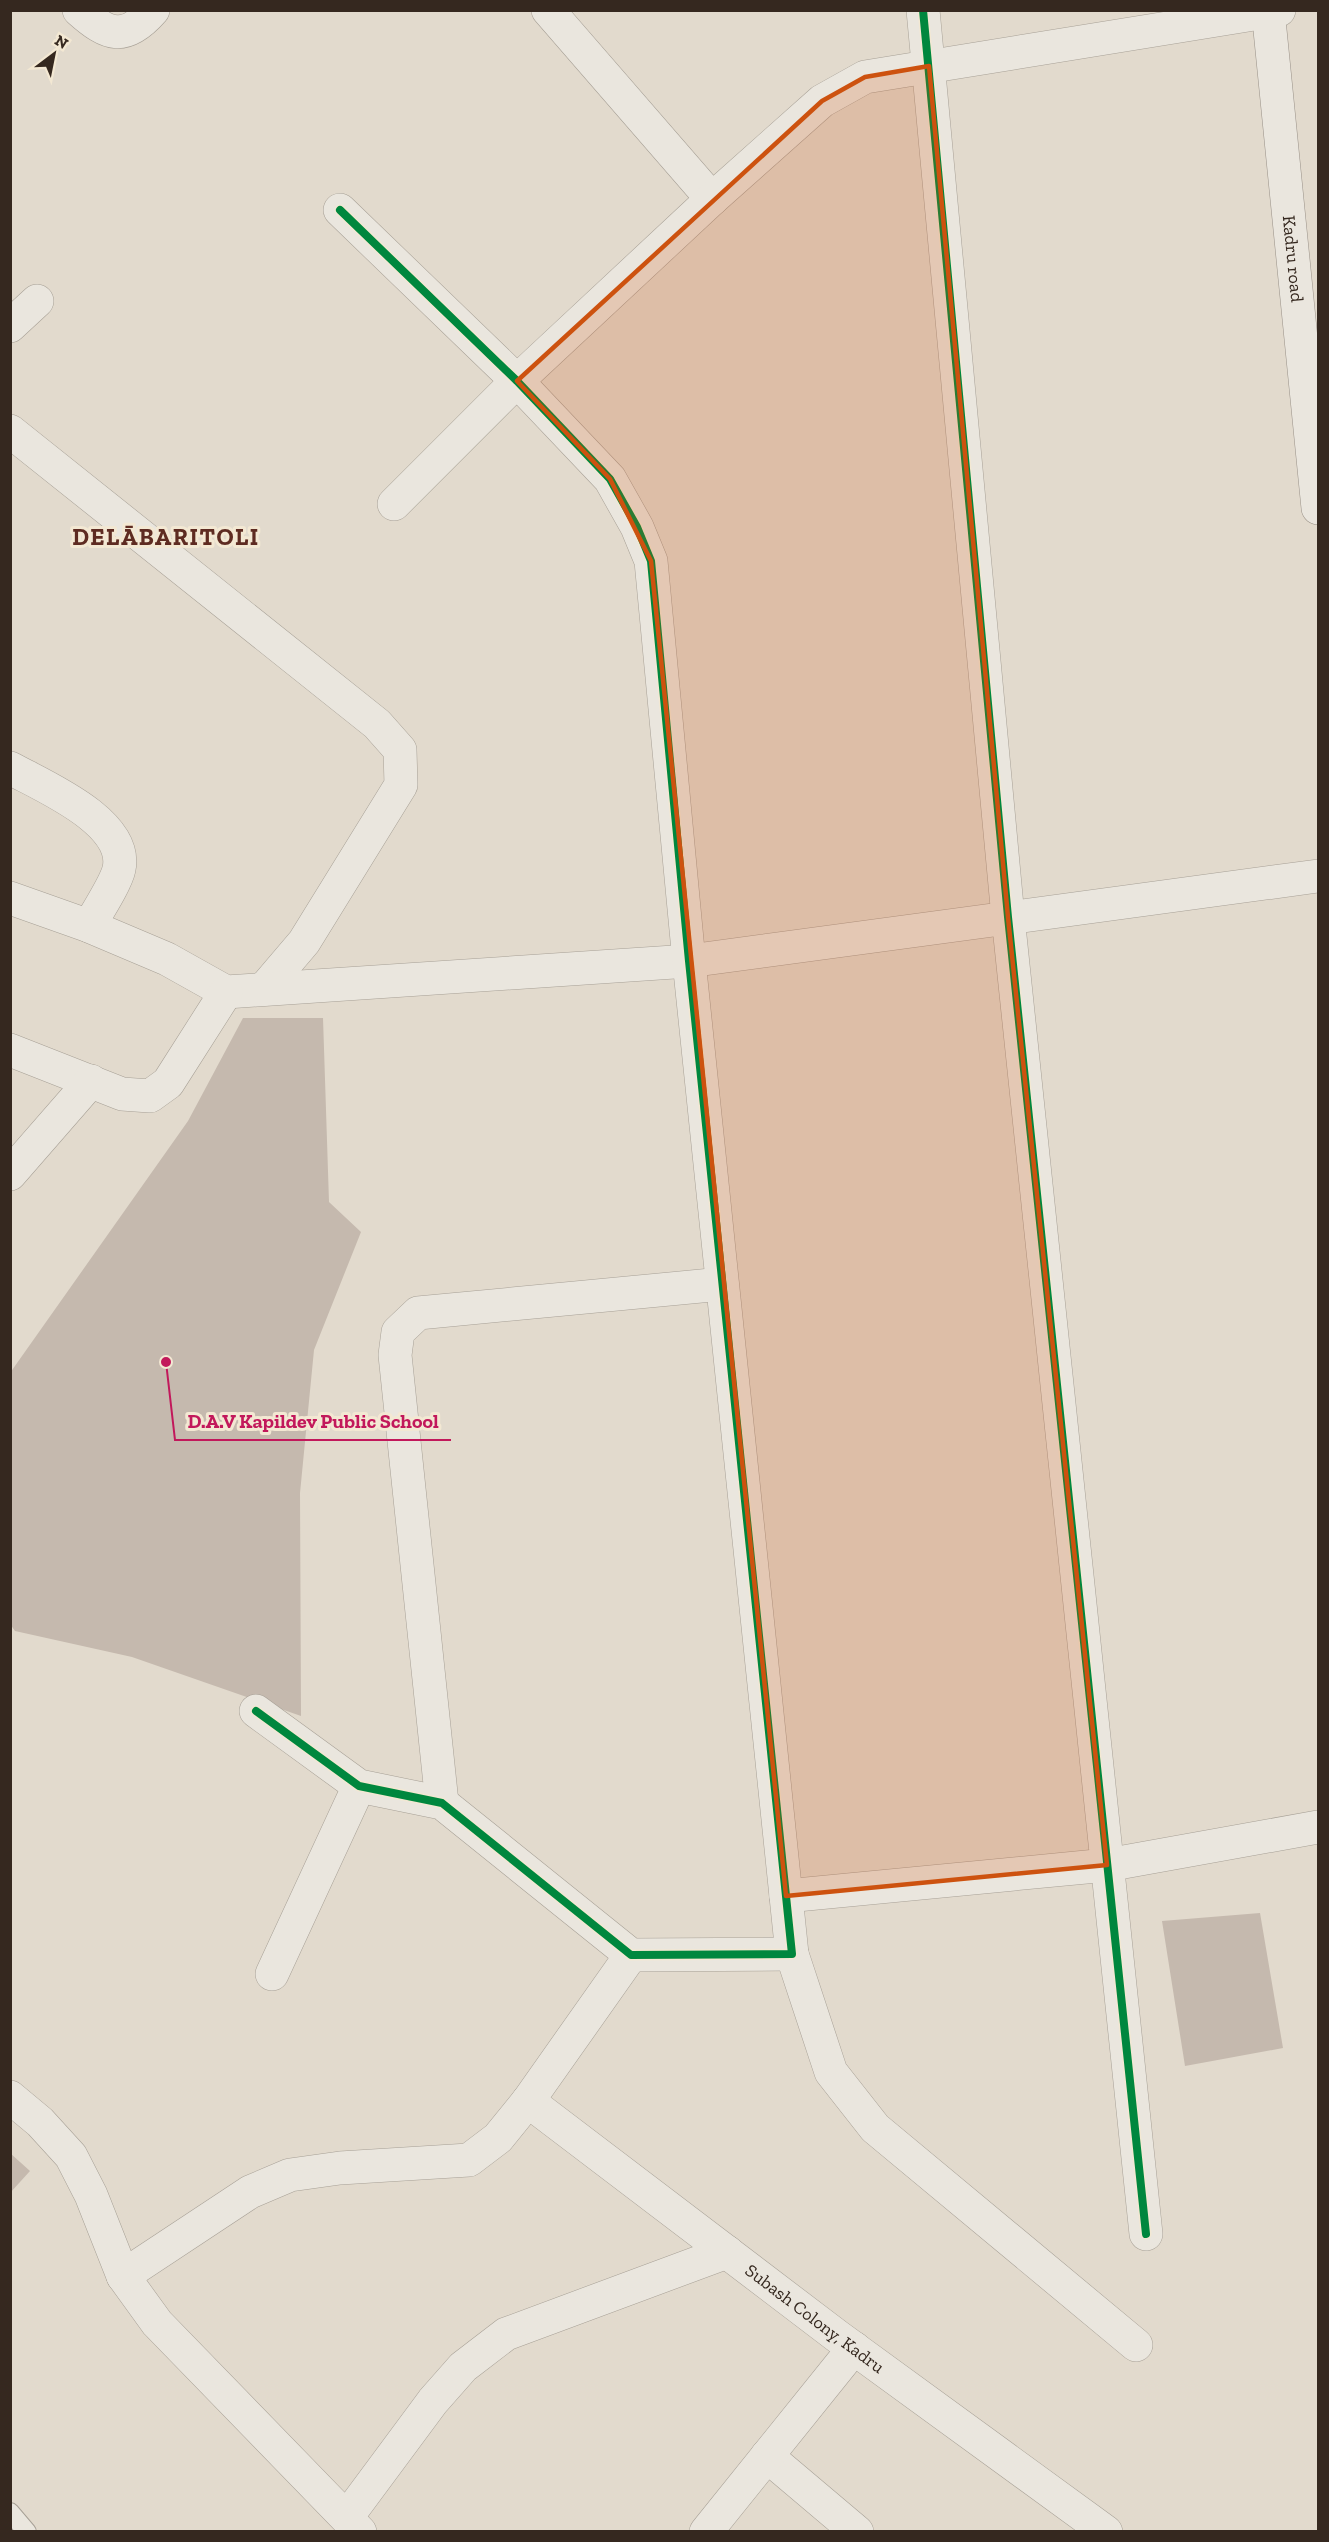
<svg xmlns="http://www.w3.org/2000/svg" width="1329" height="2542" font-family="'Zilla Slab',serif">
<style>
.building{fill:#c5b9ae}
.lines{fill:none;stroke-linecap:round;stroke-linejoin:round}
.lane-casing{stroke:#a7a096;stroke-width:20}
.street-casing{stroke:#a7a096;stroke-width:34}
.secondary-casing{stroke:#978f86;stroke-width:34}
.lane{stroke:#eae6de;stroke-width:18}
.street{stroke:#eae6de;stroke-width:33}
.secondary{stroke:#eae6de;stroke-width:33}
.cycleway-casing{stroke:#f3e8d3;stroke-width:11}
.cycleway{stroke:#00873e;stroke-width:8}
.marked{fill:#cd520f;fill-opacity:0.2;stroke:#cd520f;stroke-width:4.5;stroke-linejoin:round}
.labels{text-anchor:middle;stroke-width:6;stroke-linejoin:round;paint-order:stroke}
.street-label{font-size:18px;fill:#35281f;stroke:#f3e8d3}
.district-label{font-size:24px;font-weight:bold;letter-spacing:1.5px;fill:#5e2b21;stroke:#f3e8d3}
.leader{fill:none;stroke:#c2185b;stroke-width:2}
.callout-dot{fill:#c2185b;stroke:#f3e8d3;stroke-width:2}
.callout-label{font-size:20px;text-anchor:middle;font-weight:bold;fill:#c2185b;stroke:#f3e8d3;stroke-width:6;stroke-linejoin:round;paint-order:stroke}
</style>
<rect width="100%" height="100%" fill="#e2dacd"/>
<path class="building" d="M243,1018H323L329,1202L361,1232L314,1350L300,1493L301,1716L132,1657L15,1631L10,1624V1373L188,1121Z
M1260,1913L1283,2048L1185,2066L1162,1921Z
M10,2153L30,2171L10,2193Z"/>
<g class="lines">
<g class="lane-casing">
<path id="lane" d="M10,2512L27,2532"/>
</g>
<g class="street-casing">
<g id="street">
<path d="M79,10C108,36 125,42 153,10"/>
<path d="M548,10L712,199"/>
<path d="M923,10L1008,917L1146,2234"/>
<path d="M10,326L37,301"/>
<path d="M10,431L377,724L400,750L401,785L304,942L264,989"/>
<path d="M394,504L517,381L712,199L822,101L865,77L1279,10"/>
<path d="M10,768C43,786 129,822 119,869C116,883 97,912 89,926"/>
<path d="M10,898L89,926L167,959L226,992L689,961L1318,876"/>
<path d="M10,1050L122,1094L150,1096L168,1083L226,992"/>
<path d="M10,1174L91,1081"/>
<path d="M256,1711L359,1786L442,1803L631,1955L792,1954L689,961L651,561L637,527L610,479L517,381L340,210"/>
<path d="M442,1803L395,1355L398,1332L418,1313L722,1284"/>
<path d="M786,1896L1107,1865L1318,1827"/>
<path d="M792,1954L831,2072L875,2128L1136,2345"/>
<path d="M272,1974L359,1786"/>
<path d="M10,2097L40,2122L71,2156L91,2195L123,2276L157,2323L360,2532"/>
<path id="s1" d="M528,2101L837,2336L1106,2532"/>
<path d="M123,2276L250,2192L290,2175L340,2168L469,2160L498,2138L528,2101L631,1955"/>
<path d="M767,2456L857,2532"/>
<path d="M347,2517L433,2401L463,2367L506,2334L727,2252"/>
<path d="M706,2532L854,2348"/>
</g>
</g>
<g class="secondary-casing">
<g id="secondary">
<path id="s2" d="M1268,10L1318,508"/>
</g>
</g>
<use href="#lane" class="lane"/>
<use href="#street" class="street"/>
<use href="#secondary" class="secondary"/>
<g class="cycleway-casing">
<path id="cycleway" d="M923,10L1008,917L1146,2234
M256,1711L359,1786L442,1803L631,1955L792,1954L689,961L651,561L637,527L610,479L517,381L340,210"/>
</g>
<use href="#cycleway" class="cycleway"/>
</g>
<path class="marked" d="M929,66L1008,917L1107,1865L786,1896L651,561L610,479L517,381L822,101L865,77Z"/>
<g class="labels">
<g class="street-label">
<text dy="6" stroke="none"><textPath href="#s2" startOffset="250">Kadru road</textPath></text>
<text dy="6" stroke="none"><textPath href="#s1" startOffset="360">Subash Colony, Kadru</textPath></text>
</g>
<g class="district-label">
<text x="166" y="545">DELĀBARITOLI</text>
</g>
</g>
<path class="leader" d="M166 1362L175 1440H451"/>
<circle class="callout-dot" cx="166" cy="1362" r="6"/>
<g class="callout-label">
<text x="313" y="1428">D.A.V Kapildev Public School</text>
</g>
<rect width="1329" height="2542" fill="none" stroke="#35281f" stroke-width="24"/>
<g transform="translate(54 54) rotate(32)" stroke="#f3e8d3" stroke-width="4.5" paint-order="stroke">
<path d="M0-4.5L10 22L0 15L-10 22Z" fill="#35281f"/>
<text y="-9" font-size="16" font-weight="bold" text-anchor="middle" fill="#35281f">N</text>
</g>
</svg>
